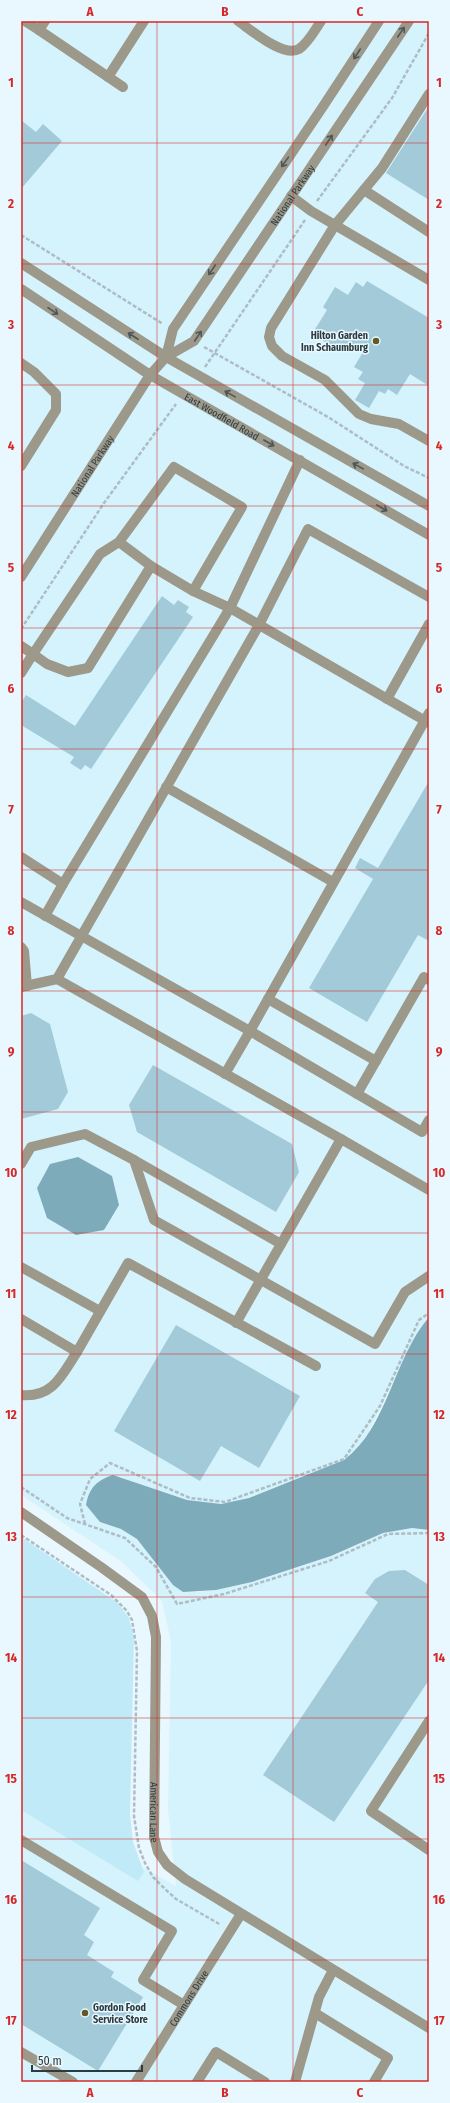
<svg xmlns="http://www.w3.org/2000/svg" width="450" height="2103" font-family="'Fira Sans Condensed',sans-serif">
<style>
.built{fill:#d5f3fd}
.green{fill:#c1eaf8}
.water{fill:#7eabba}
.building{fill:#a2cad8}
.lines{fill:none;stroke-linecap:round;stroke-linejoin:round}
.path{stroke:#adbdc3;stroke-width:2.5;stroke-dasharray:4 2;stroke-linecap:butt}
.minor{stroke:#9c998b;stroke-width:10}
.oneway{stroke:#4d5757}
.grid{fill:none;stroke:#d62828;stroke-width:1;stroke-opacity:0.55}
.poi-dot{fill:#645926;stroke:#e8f8fe;stroke-width:1.5}
.labels{text-anchor:middle;stroke-width:3;stroke-linejoin:round;paint-order:stroke}
.street-label{font-size:10px;fill:#2b3b41;stroke:#e8f8fe}
.poi-label{font-size:10px;font-weight:bold;fill:#2b3b41;stroke:#e8f8fe;text-anchor:end}
.neatline{fill:none;stroke:#d62828;stroke-width:1.5}
.grid-label{font-size:13px;text-anchor:middle;font-weight:bold;fill:#d62828}
</style>
<rect width="100%" height="100%" fill="#e8f8fe"/>
<path class="built" d="M21,21H429V1317L421,1327L369,1431L355,1452L344,1460L295,1481L238,1502L221,1504L187,1500L132,1482L120,1476L86,1504L100,1522L121,1529L137,1539L173,1585L197,1592L216,1590L252,1582L331,1556L383,1533L412,1528L429,1530V2082H21V1800L176,1886L168,1809L171,1642L162,1601L122,1562L21,1495Z"/>
<path class="green" d="M21,1537L118,1603L129,1618L134,1638L130,1815L133,1842L144,1872L138,1881L21,1810Z"/>
<path class="water" d="M78,1157L112,1176L119,1205L104,1230L76,1235L47,1218L37,1188L50,1164Z
M429,1317V1530L412,1528L383,1533L331,1556L252,1582L216,1590L183,1592L173,1585L137,1539L121,1529L100,1522L86,1505C89,1488 97,1480 113,1475L187,1500L221,1504L249,1498L344,1460C388,1427 393,1359 429,1317Z"/>
<path class="building" d="M429,106V200L386,173Z
M21,120L36,132L43,124L62,141L21,189Z
M367,281L429,318V386L410,374L397,395L388,389L385,394L379,391L369,408L355,400L365,383L358,379L363,372L354,367L363,352L345,348L336,349L312,334L327,310L323,307L335,287L348,295L356,282L363,287Z
M162,596L174,605L178,600L189,607L186,612L193,617L91,769L85,765L81,770L70,763L74,757L21,725V703L26,695L75,726Z
M429,781V941L418,935L367,1022L309,988L373,879L355,868L360,858L378,868Z
M31,1013L50,1024L68,1092L58,1109L21,1119V1016Z
M153,1065L292,1144L299,1172L276,1212L137,1132L129,1105Z
M176,1325L300,1396L259,1468L221,1446L200,1481L114,1431Z
M405,1570L429,1585V1680L334,1822L263,1775L378,1602L365,1593L375,1579L389,1571Z
M21,1860L100,1908L84,1935L94,1942L87,1955L114,1972L111,1977L143,1997L98,2071L21,2024Z"/>
<g class="lines">
<path class="path" d="M317,201L392,98L429,33
M21,235L163,324
M204,347L328,417L404,466L429,478
M205,367L305,220
M21,629L104,503L176,404
M21,1487L67,1518L125,1538L156,1567L177,1604L224,1594L329,1561L388,1534L429,1533
M85,1524L80,1504L90,1479L110,1463L190,1498L225,1502L344,1459L380,1406L419,1320L429,1313
M21,1535L111,1595L127,1611L132,1620L137,1651L134,1816L139,1848L145,1863L153,1877L165,1889L176,1899L221,1925"/>
<g class="minor">
<path d="M25,21L39,30"/>
<path d="M45,21L39,30L123,87"/>
<path d="M238,21C251,30 284,58 299,49C308,43 315,30 321,21"/>
<path d="M108,77L144,21"/>
<path d="M429,94L382,168L335,225L271,328L269,337L272,346L282,356L325,380L359,414L371,419L399,424L429,441"/>
<path d="M364,190L429,232"/>
<path d="M291,196L311,211L429,280"/>
<path d="M21,263L166,357L429,506"/>
<path id="s1" d="M21,289L150,375L429,535"/>
<path d="M166,357L173,329L324,105L379,21"/>
<path d="M21,363L34,372L56,394V410L21,466"/>
<path d="M119,542L151,566"/>
<path id="s2" d="M21,577L150,375L166,357L194,341L409,21"/>
<path d="M21,646L33,654L100,554L119,542L174,467L242,507L193,591L230,608L300,460"/>
<path d="M21,673L33,654L47,664L68,672L88,668L151,566L193,591"/>
<path d="M387,699L429,624"/>
<path d="M166,787L333,882"/>
<path d="M21,857L63,884L45,916"/>
<path d="M63,884L230,608L429,723"/>
<path d="M21,902L250,1031L429,713"/>
<path d="M21,947L24,951L27,986"/>
<path d="M57,979L341,1139L236,1323"/>
<path d="M21,987L57,979L259,625L308,529L429,597"/>
<path d="M268,999L376,1061"/>
<path d="M225,1074L250,1031L422,1132L429,1120"/>
<path d="M357,1094L424,977L429,980"/>
<path d="M341,1139L429,1190"/>
<path d="M134,1160L281,1244"/>
<path d="M21,1164L31,1147L85,1134L134,1160L154,1220L375,1344L405,1292L429,1276"/>
<path d="M21,1267L100,1311"/>
<path d="M21,1319L77,1352C62,1375 53,1398 21,1395"/>
<path d="M77,1352L128,1263L316,1366"/>
<path id="s3" d="M21,1512L101,1567L142,1597L152,1616L156,1637L154,1837L158,1852L167,1865L185,1879L429,2028"/>
<path d="M429,1721L371,1811L429,1850"/>
<path d="M21,1840L172,1931L143,1980L184,2005"/>
<path d="M315,2013L388,2058L374,2082"/>
<path d="M21,2052L73,2082"/>
<path id="s4" d="M136,2082L241,1914"/>
<path d="M197,2082L216,2052L265,2082"/>
<path d="M295,2082L319,1997L333,1970"/>
</g>
</g>
<defs><path id="oneway-shaft" d="M-6 0H5M1.5-3L5.5 0L1.5 3" fill="none" stroke-width="1.6" stroke-linecap="round" stroke-linejoin="round"/></defs>
<g class="oneway">
<use href="#oneway-shaft" transform="translate(401 32) rotate(-56)"/>
<use href="#oneway-shaft" transform="translate(357 54) rotate(123)"/>
<use href="#oneway-shaft" transform="translate(329 140) rotate(-56)"/>
<use href="#oneway-shaft" transform="translate(285 162) rotate(125)"/>
<use href="#oneway-shaft" transform="translate(212 270) rotate(124)"/>
<use href="#oneway-shaft" transform="translate(53 311) rotate(34)"/>
<use href="#oneway-shaft" transform="translate(133 336) rotate(-147)"/>
<use href="#oneway-shaft" transform="translate(198 336) rotate(-56)"/>
<use href="#oneway-shaft" transform="translate(230 394) rotate(-151)"/>
<use href="#oneway-shaft" transform="translate(269 443) rotate(30)"/>
<use href="#oneway-shaft" transform="translate(358 466) rotate(-151)"/>
<use href="#oneway-shaft" transform="translate(382 508) rotate(30)"/>
</g>
<path class="grid" d="M157,21V2082M293,21V2082M21,143H429M21,264H429M21,385H429M21,506H429M21,628H429M21,749H429M21,870H429M21,991H429M21,1112H429M21,1233H429M21,1354H429M21,1475H429M21,1597H429M21,1718H429M21,1839H429M21,1960H429"/>
<g class="poi-dot">
<circle cx="376" cy="341" r="4"/>
<circle cx="85" cy="2013" r="4"/>
</g>
<g class="labels">
<g class="street-label">
<text dy="4" stroke="none"><textPath href="#s2" startOffset="472">National Parkway</textPath></text>
<text dy="4" stroke="none"><textPath href="#s1" startOffset="238">East Woodfield Road</textPath></text>
<text dy="4" stroke="none"><textPath href="#s2" startOffset="132">National Parkway</textPath></text>
<text dy="4" stroke="none"><textPath href="#s3" startOffset="366">American Lane</textPath></text>
<text dy="4" stroke="none"><textPath href="#s4" startOffset="99">Commons Drive</textPath></text>
</g>
<g class="poi-label">
<text x="368" y="339">Hilton Garden<tspan x="368" dy="12">Inn Schaumburg</tspan></text>
<text x="93" y="2011" text-anchor="start">Gordon Food<tspan x="93" dy="12">Service Store</tspan></text>
</g>
</g>
<rect width="450" height="2103" fill="none" stroke="#e8f8fe" stroke-width="44"/>
<path d="M32 2065v6h110v-6" fill="none" stroke="#2b3b41" stroke-width="2"/>
<text x="38" y="2065" font-size="12" fill="#2b3b41" stroke="#e8f8fe" stroke-width="3" paint-order="stroke">50 m</text>
<rect x="22" y="22" width="406" height="2059" class="neatline"/>
<g class="grid-label">
<text x="90" y="16">A</text>
<text x="225" y="16">B</text>
<text x="360" y="16">C</text>
<text x="11" y="87">1</text>
<text x="439" y="87">1</text>
<text x="11" y="208">2</text>
<text x="439" y="208">2</text>
<text x="11" y="329">3</text>
<text x="439" y="329">3</text>
<text x="11" y="450">4</text>
<text x="439" y="450">4</text>
<text x="11" y="572">5</text>
<text x="439" y="572">5</text>
<text x="11" y="693">6</text>
<text x="439" y="693">6</text>
<text x="11" y="814">7</text>
<text x="439" y="814">7</text>
<text x="11" y="935">8</text>
<text x="439" y="935">8</text>
<text x="11" y="1056">9</text>
<text x="439" y="1056">9</text>
<text x="11" y="1177">10</text>
<text x="439" y="1177">10</text>
<text x="11" y="1298">11</text>
<text x="439" y="1298">11</text>
<text x="11" y="1419">12</text>
<text x="439" y="1419">12</text>
<text x="11" y="1541">13</text>
<text x="439" y="1541">13</text>
<text x="11" y="1662">14</text>
<text x="439" y="1662">14</text>
<text x="11" y="1783">15</text>
<text x="439" y="1783">15</text>
<text x="11" y="1904">16</text>
<text x="439" y="1904">16</text>
<text x="11" y="2025">17</text>
<text x="439" y="2025">17</text>
<text x="90" y="2097">A</text>
<text x="225" y="2097">B</text>
<text x="360" y="2097">C</text>
</g>
</svg>
